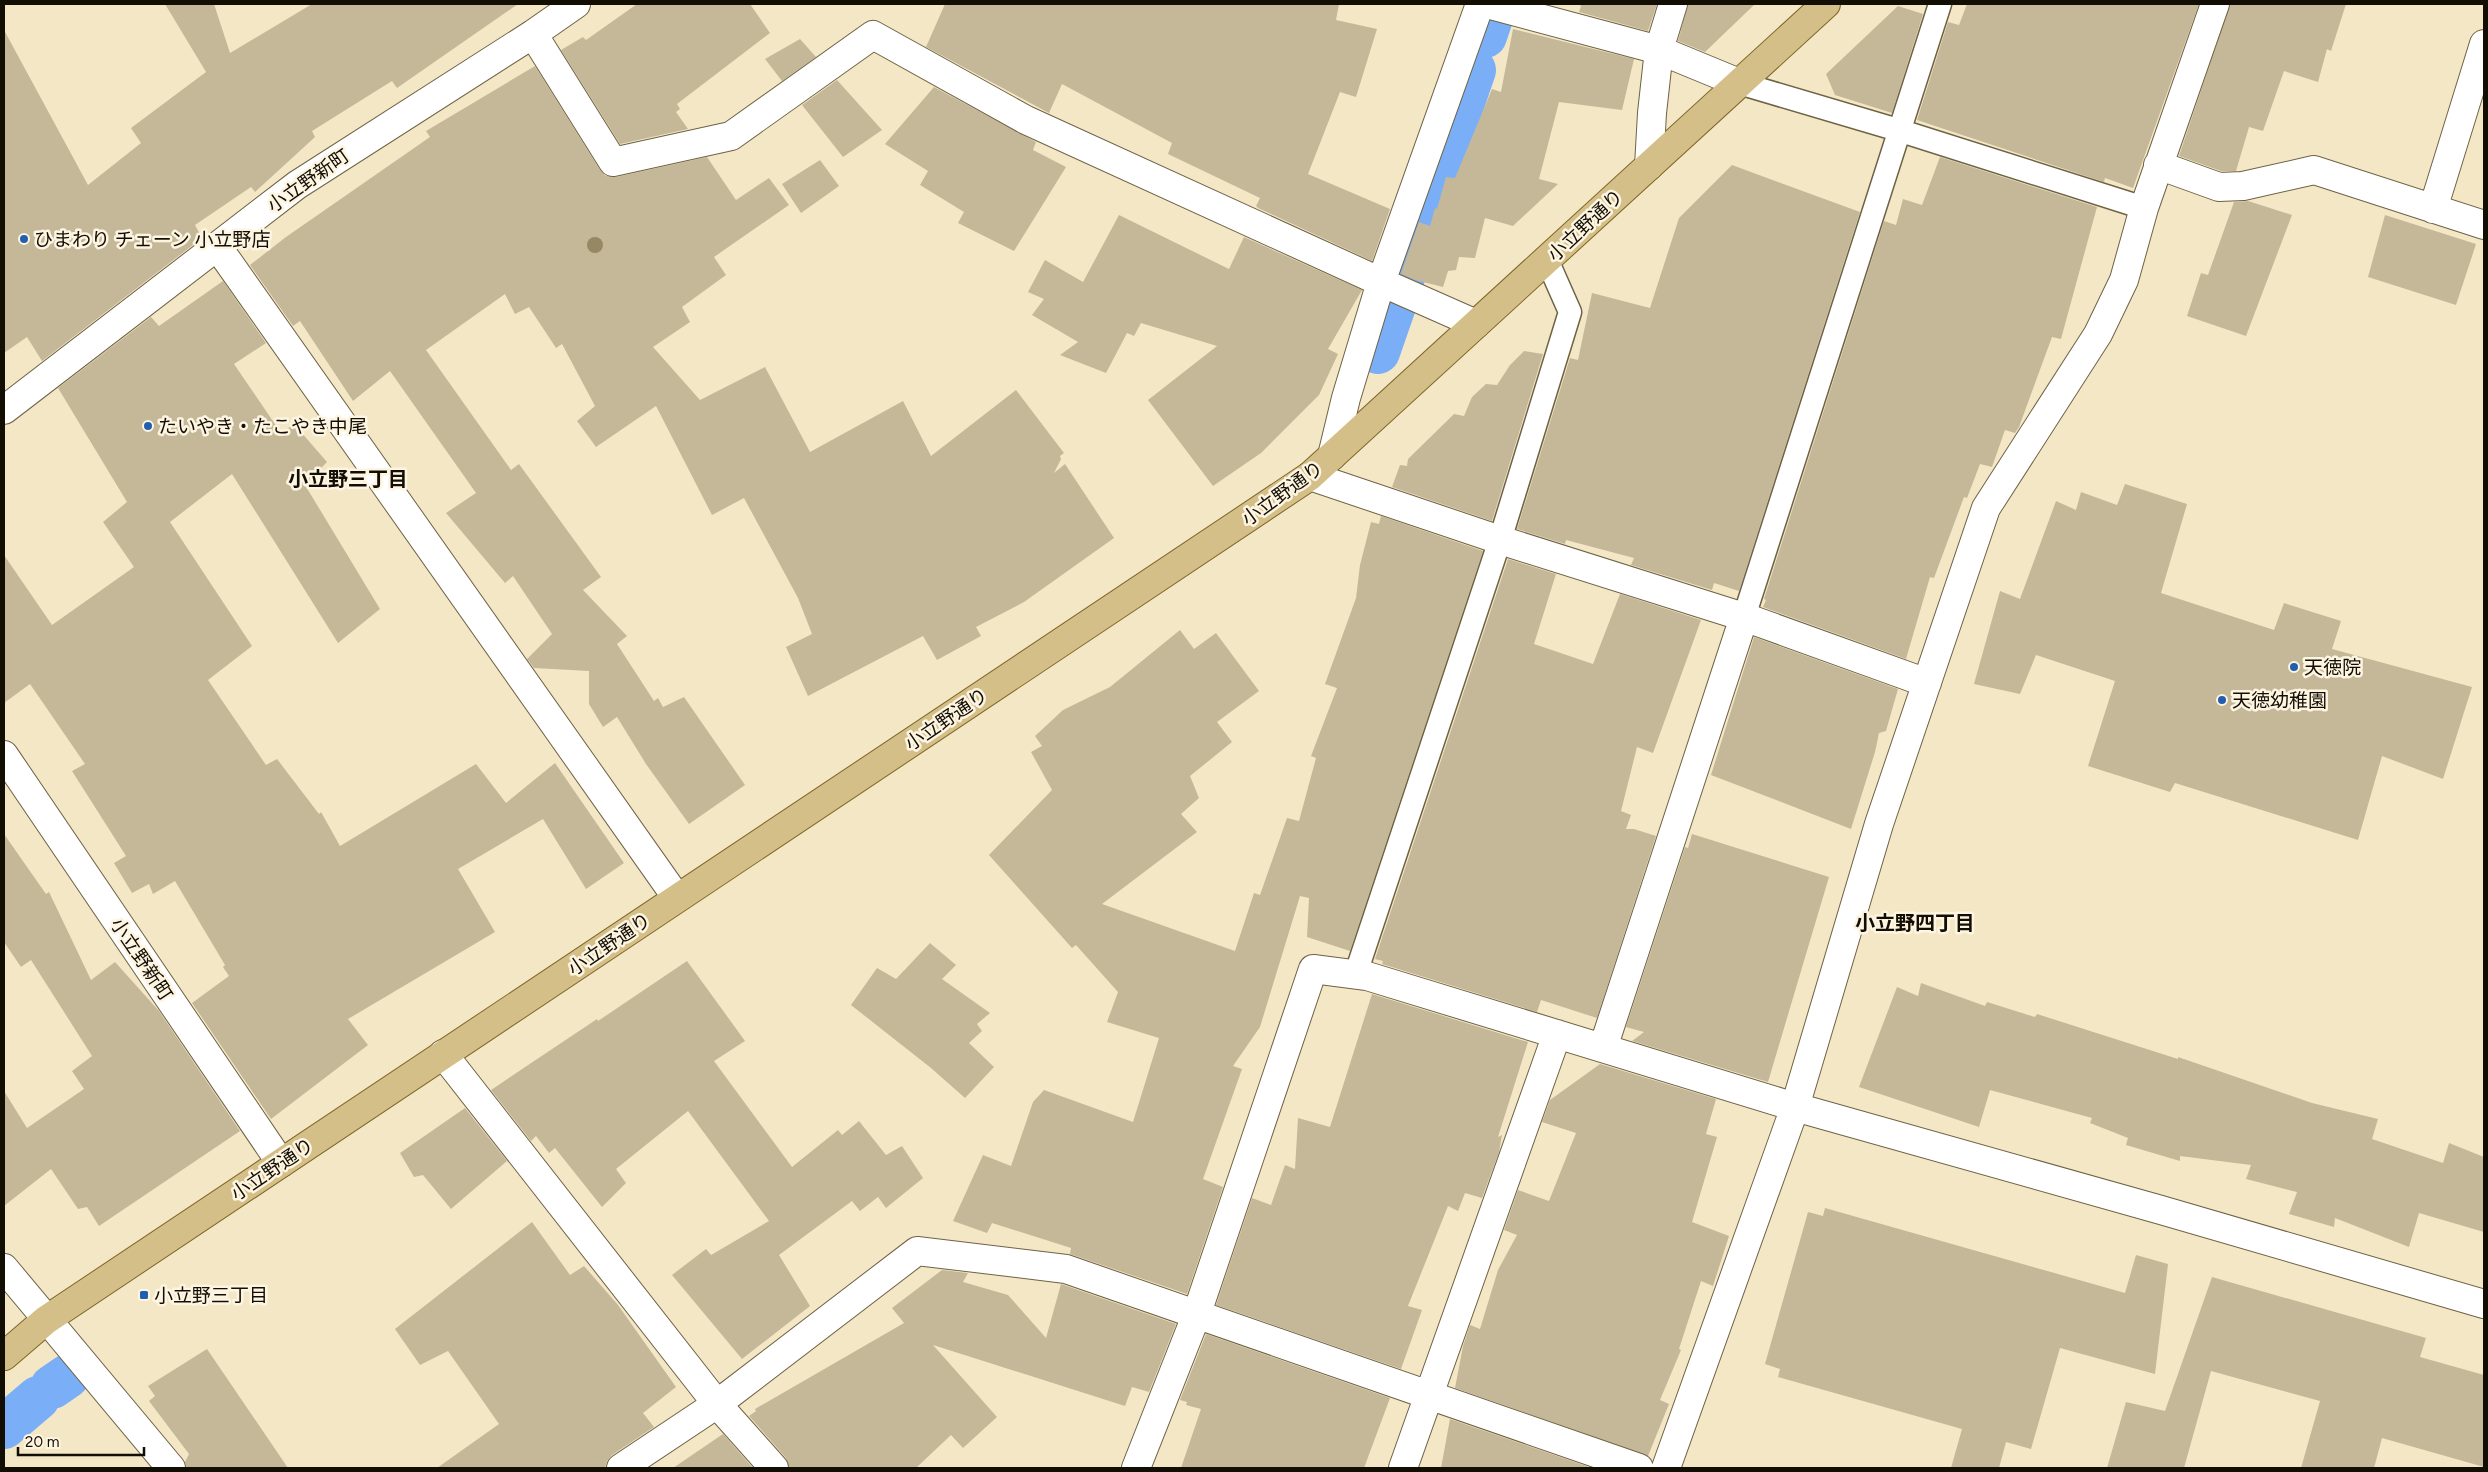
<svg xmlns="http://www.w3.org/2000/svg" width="2488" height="1472" font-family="Figtree,'Noto Sans JP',sans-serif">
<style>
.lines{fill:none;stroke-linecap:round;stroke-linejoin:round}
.canal{stroke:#7aaef7;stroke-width:44}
.building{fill:#c5b898}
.lane-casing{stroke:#6e6245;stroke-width:25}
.street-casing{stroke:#6e6245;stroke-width:30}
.primary-casing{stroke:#7e6626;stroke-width:30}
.lane{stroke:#fff;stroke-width:22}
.street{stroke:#fff;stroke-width:28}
.primary{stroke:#d4bf88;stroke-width:28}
.tree{fill:#968863}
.poi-dot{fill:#215eb0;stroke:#fdf5e1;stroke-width:2}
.labels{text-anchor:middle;stroke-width:5;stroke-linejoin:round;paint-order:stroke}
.street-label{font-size:19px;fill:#130e04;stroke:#fdf5e1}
.poi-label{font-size:19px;fill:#130e04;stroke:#fdf5e1;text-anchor:start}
.neighbourhood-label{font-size:20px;font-weight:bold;fill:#130e04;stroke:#fdf5e1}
</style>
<rect width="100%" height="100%" fill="#f4e7c6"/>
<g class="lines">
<path class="canal" d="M1485,36L1492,15
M1402,280L1474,70
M1378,352L1395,303
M52,1387L68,1376
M4,1427L38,1398"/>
</g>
<path class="building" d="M165,4H214L230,53L312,4H518L397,88L392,81L312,131L315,137L255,192L251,187L195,225L202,238L42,361L27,337L4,353V30L88,185L141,143L131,128L206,72Z
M637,4H750L770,33L677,104L680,109L676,112L688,129L620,144L561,50L583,37L586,40Z
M945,4H1339L1336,20L1377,29L1356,97L1340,92L1308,174L1390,209L1372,261L1258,208L1256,206L1260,198L1168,154L1172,143L1062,84L1049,113L926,47Z
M1579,4H1657L1648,31L1579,12L1581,6Z
M1688,4H1755L1705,52L1678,41Z
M1967,4H2199L2133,188L2105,178L2104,182L1917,120L1948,22L1959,25Z
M2230,4H2346L2331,51L2327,49L2318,82L2284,71L2263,131L2249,127L2236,171H2221L2179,156Z
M1898,6L1923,14L1892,113L1835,95L1826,74Z
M1513,29L1634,59L1622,110L1559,102L1539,179L1558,184L1513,226L1485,218L1475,258L1459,257L1456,270L1448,271L1443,287L1415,280L1401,274L1419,222L1430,226L1435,208L1437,209L1446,177L1455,178L1492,89L1501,92Z
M800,39L816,57L782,81L765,59Z
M535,66L600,170L606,176L616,177L707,157L736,200L769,178L789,205L714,257L726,275L682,307L690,322L653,347L700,400L765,367L810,452L903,401L931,456L1016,390L1064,453L1060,456L1061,459L1054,473L1065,464L1114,538L1024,602L976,627L981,636L937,660L923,636L808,696L786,647L812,634L798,598L744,498L712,515L656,406L596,447L577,421L595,406L562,344L556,348L529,307L515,314L505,294L426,350L511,470L519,464L601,577L583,590L627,636L617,644L654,701L658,698L663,707L684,697L745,785L689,824L646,764L617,717L603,727L589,704V671L534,668L527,659L552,634L513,576L505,583L446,513L476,493L390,371L353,401L300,321L293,326L250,265L286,237L430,137L426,131Z
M837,80L882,130L843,157L802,105Z
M934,87L1036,142L1033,150L1066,167L1014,251L958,223L964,212L920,185L928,171L885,144Z
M1940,157L2097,207L2061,339L2052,337L2019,427L2015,433L2005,430L1992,467L1980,464L1967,498L1964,497L1934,578L1930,577L1906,659L1763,607L1766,600L1764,599L1884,221L1896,225L1903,199L1922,205Z
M820,160L839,186L801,213L782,184Z
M1732,165L1860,212L1739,591L1714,583L1712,590L1631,565L1634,558L1566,540L1565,544L1517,529L1570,358L1578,360L1592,293L1650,308L1679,218Z
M2248,201L2292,215L2246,336L2187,316L2201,273L2208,275L2234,202Z
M1119,215L1229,269L1244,237L1362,290L1328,349L1338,354L1319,395L1261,453L1213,486L1148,400L1217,346L1141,323L1134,336L1127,333L1106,373L1060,355L1078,342L1032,315L1044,299L1028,292L1045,260L1083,282Z
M2385,215L2476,244L2456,305L2368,277Z
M223,281L266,343L234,364L281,433L294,424L327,462L305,485L380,609L338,643L232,474L170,522L252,646L208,680L266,765L277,759L319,814L321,812L340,846L476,764L506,803L555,763L624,863L586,889L543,819L458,869L495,932L348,1019L368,1045L271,1119L192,1003L229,976L223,967L225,965L175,881L153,894L149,884L132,893L114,863L126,856L72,771L85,764L30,684L4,703V555L52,625L134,567L103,522L127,502L58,388L151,317L159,326Z
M1524,351L1543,354L1492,521L1392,487L1400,465L1407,466L1408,459L1454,414L1464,416L1472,397L1486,384L1497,385L1510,365Z
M2125,484L2187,504L2161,593L2274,630L2284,603L2341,621L2332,649L2472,687L2443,779L2382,756L2358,840L2175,783L2170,792L2088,766L2115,681L2036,655L2020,694L1974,684L2000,591L2020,599L2056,501L2076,510L2081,492L2117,505Z
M1381,516L1483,551L1350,951L1307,937L1309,898L1300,896L1260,1027L1233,1066L1242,1069L1203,1179L1223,1187L1187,1294L1070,1254L1071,1248L992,1223L987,1233L953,1221L983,1155L1011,1166L1033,1102L1044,1090L1133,1122L1159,1038L1107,1022L1118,992L1076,945L1072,948L989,855L1052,790L1031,752L1042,746L1035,736L1063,710L1110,687L1180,630L1194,649L1216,633L1259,691L1217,722L1232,742L1190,776L1199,798L1181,814L1197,832L1102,904L1235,951L1254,893L1260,895L1287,818L1299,821L1316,758L1311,756L1337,688L1325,684L1356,598L1360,565L1371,522L1379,524Z
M1508,559L1556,574L1534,644L1593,664L1620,594L1701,620L1653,753L1637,747L1621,811L1631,815L1626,829H1634L1656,836L1597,1018L1541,1000L1537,1012L1382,964L1383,961L1375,959Z
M1754,637L1898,689L1886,731L1879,733L1875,752L1851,829L1711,775Z
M4,834L46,894L49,892L91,980L115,962L159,1011L240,1131L99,1226L87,1207L78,1209L51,1169L4,1206V1091L27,1128L84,1089L72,1071L92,1056L31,960L21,967L4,942Z
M1692,834L1829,877L1768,1082L1632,1041L1644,1032L1626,1027L1685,847L1688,848Z
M930,943L956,965L942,979L990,1013L977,1024L982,1031L969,1043L994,1067L965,1098L931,1068L851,1005L877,968L896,979Z
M687,961L745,1041L714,1061L792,1167L838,1130L842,1135L859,1121L886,1155L902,1146L923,1178L886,1208L878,1197L860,1211L852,1201L779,1255L810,1306L742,1359L672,1275L706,1249L711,1255L769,1221L688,1111L616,1169L626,1183L602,1207L555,1148L549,1153L536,1136L531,1141L491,1090L597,1019L598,1021Z
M1921,983L1985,1006L1987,1002L2035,1017L2037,1014L2178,1059V1057L2312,1103L2378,1119L2372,1139L2443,1163L2449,1143L2484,1157V1232L2419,1213L2409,1247L2335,1218L2334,1227L2289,1214L2297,1192L2246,1179L2251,1165L2180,1156V1161L2126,1145L2128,1138L2090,1123L2092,1118L1990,1090L1979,1127L1859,1087L1897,987L1918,996Z
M1372,994L1528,1042L1498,1137L1502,1135L1499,1152L1482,1198L1465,1193L1458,1211L1448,1206L1408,1306L1422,1310L1401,1369L1216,1305L1252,1198L1271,1205L1285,1165L1295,1169L1298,1118L1330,1127Z
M1600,1064L1716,1099L1706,1134L1717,1137L1692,1222L1729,1236L1713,1286L1701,1281L1679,1349L1681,1350L1660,1400L1669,1404L1648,1456L1455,1388L1463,1346L1470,1325L1480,1329L1498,1270L1517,1235L1504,1230L1518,1190L1549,1201L1576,1133L1542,1122L1550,1100Z
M465,1108L507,1161L451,1209L423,1175L414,1177L400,1153Z
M1825,1208L2125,1293L2136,1255L2168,1264L2155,1374L2060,1348L2031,1449L2006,1442L1999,1468H1951L1962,1429L1778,1377L1780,1369L1765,1364L1808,1212L1823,1216Z
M532,1222L570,1275L584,1266L618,1305L676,1387L643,1413L654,1427L612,1455L607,1461L605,1468H437L499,1424L448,1351L420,1365L395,1329Z
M942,1270L968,1273L963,1282L1008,1295L1046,1338L1061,1284L1176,1324L1149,1392L1132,1387L1125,1406L933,1345L997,1417L963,1448L951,1435L916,1468H789L786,1458L749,1416L756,1411L755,1409L904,1323L892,1308Z
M2212,1277L2426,1338L2420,1357L2484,1375V1467L2382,1438L2374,1468H2301L2320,1401L2211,1371L2184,1468H2107L2126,1402L2165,1411Z
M1206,1334L1390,1398L1364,1468H1181L1201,1409L1186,1405L1187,1402L1180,1400Z
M207,1349L288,1468H186L185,1462L189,1454L149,1401L155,1396L148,1386Z
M1450,1419L1592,1468H1441Z
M723,1434L753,1468H673Z"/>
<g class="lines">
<g class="lane-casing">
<path id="lane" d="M1739,83L1898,130L2144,208
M1744,617L1940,4
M1356,973L1500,540L1570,312L1547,260"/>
</g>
<g class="street-casing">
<path id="street" d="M1487,4L1659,50L1739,83
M533,34L613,162L731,136L873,35L1026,120L1381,282L1346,398L1332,456
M2158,165L2219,187L2243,186L2314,170L2484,225
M1649,166L1652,113L1659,50L1673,4
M2433,209L2484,44
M217,246L677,898
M1476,324L1381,282L1480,4
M4,410L297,185L533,34L576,4
M1310,476L1500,540L1744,617L1927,683
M4,755L281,1163
M1603,1048L1744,617
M443,1054L717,1404L774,1468
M4,1268L171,1468
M621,1468L717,1404L917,1251L1066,1269L1639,1468
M1136,1468L1196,1316L1313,969L1367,976L1795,1107L2161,1210L2484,1304
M1403,1468L1557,1034
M1666,1468L1795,1107L1879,824L1986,508L2098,334L2124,280L2144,208L2215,4"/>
</g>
<g class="primary-casing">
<path id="primary" d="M4,1356L46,1320L1310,476L1826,4"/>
</g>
<use href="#lane" class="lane"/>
<use href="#street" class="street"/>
<use href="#primary" class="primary"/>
</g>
<circle class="tree" cx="595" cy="245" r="8"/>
<g class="poi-dot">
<circle cx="24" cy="239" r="5"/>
<circle cx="148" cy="426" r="5"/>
<circle cx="2294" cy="667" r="5"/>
<circle cx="2222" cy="700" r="5"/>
<rect x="139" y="1290" width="10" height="10" rx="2.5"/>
</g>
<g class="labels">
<g class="street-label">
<text transform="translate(308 180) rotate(-35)" y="7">小立野新町</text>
<text transform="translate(1585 225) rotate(-43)" y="7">小立野通り</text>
<text transform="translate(1282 493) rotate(-36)" y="7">小立野通り</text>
<text transform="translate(946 719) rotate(-34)" y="7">小立野通り</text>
<text transform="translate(609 944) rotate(-34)" y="7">小立野通り</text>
<text transform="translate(142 959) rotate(56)" y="7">小立野新町</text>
<text transform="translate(272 1169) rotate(-34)" y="7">小立野通り</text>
</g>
<g class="poi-label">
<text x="34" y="246">ひまわり チェーン 小立野店</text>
<text x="158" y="433">たいやき・たこやき中尾</text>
<text x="2304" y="674">天徳院</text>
<text x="2232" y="707">天徳幼稚園</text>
<text x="154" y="1302">小立野三丁目</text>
</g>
<g class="neighbourhood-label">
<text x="348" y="486">小立野三丁目</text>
<text x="1915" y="930">小立野四丁目</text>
</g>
</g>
<rect width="2488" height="1472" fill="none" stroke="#130e04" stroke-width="10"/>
<path d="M18 1447v8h126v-8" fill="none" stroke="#130e04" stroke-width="2.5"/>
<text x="25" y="1447" font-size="15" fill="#130e04" stroke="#fdf5e1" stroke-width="4" paint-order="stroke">20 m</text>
</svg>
